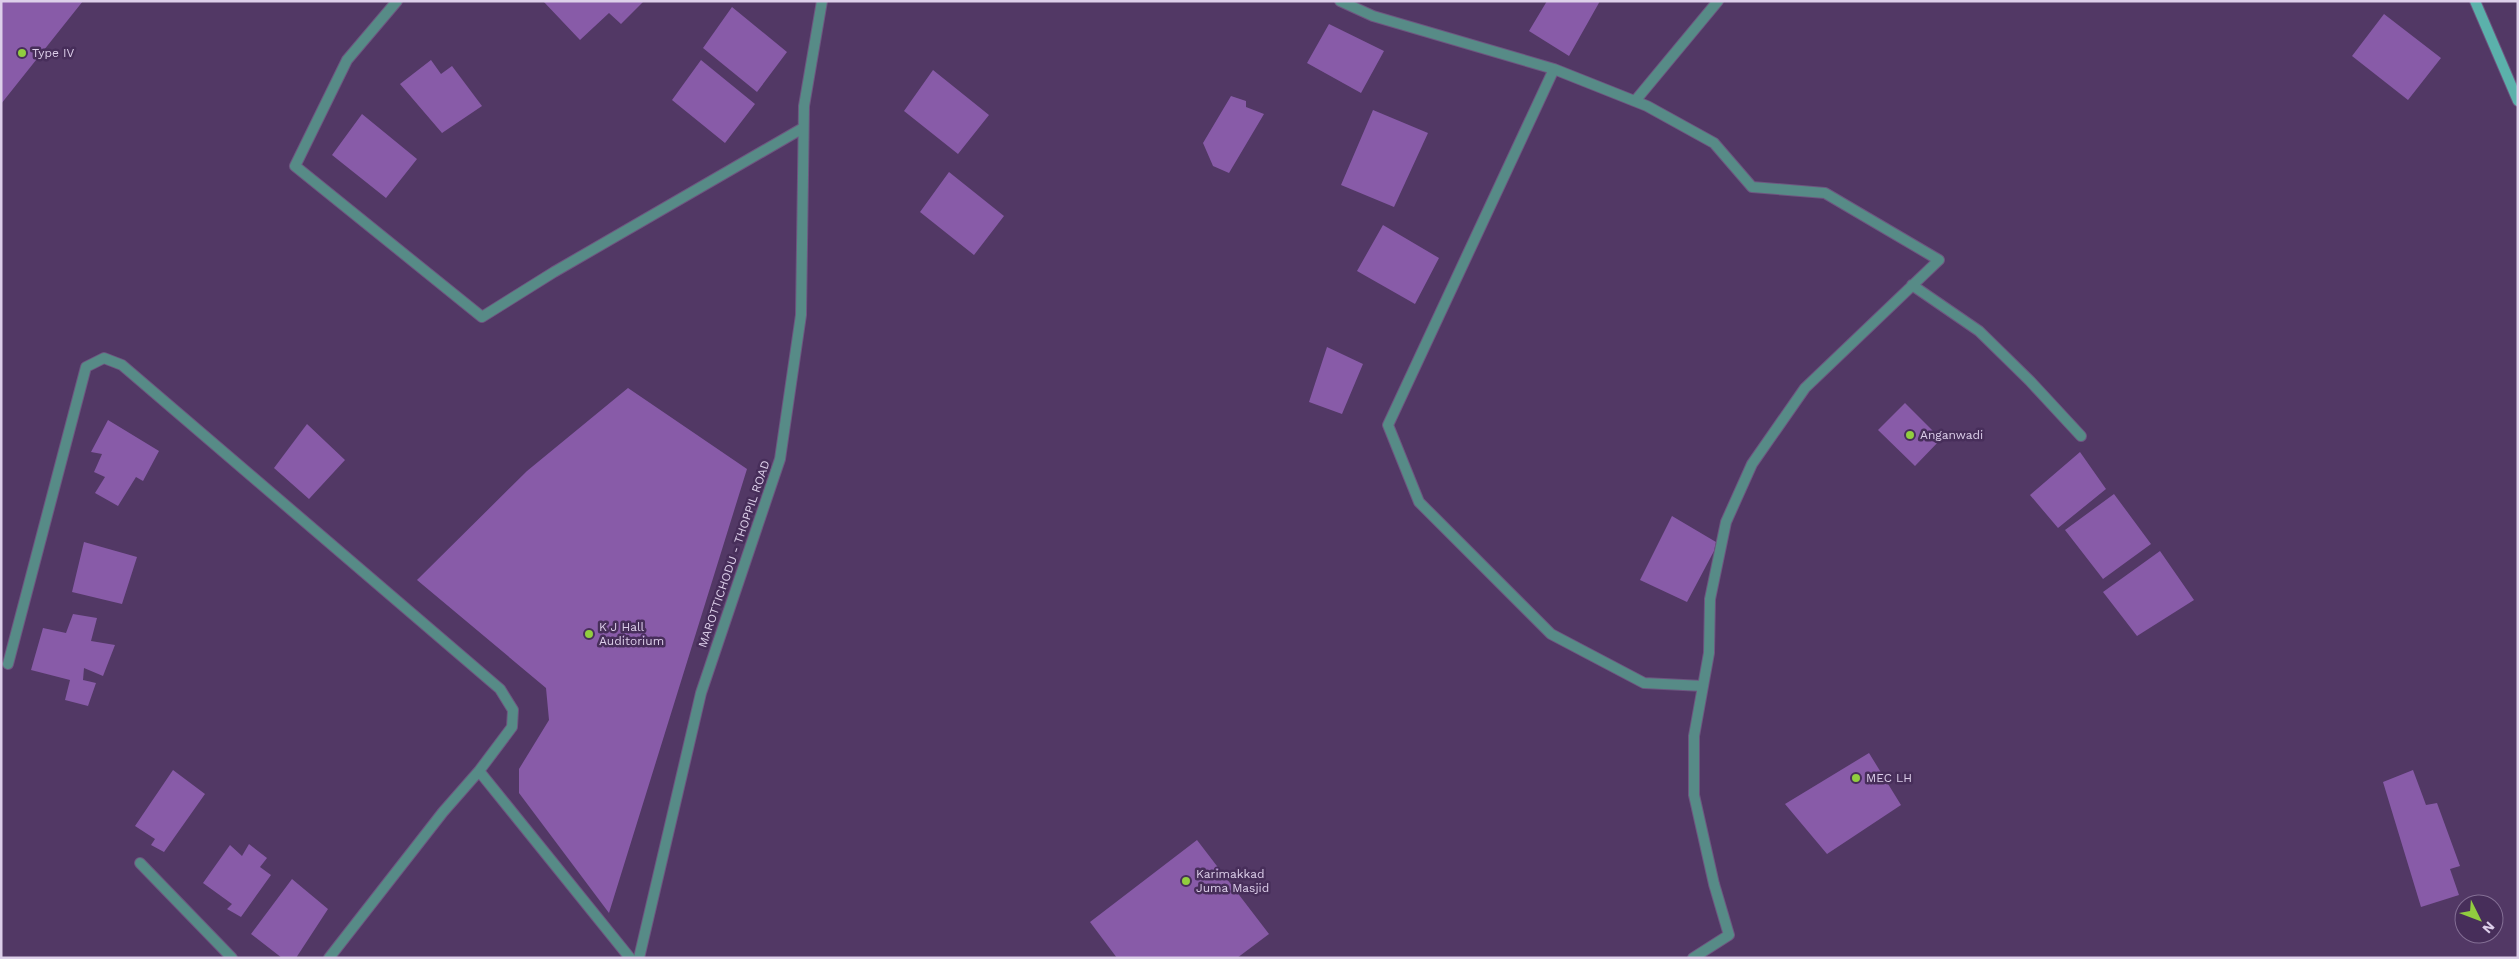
<svg xmlns="http://www.w3.org/2000/svg" width="2519" height="959" font-family="'Work Sans',sans-serif">
<style>
.building{fill:#885ba8}
.lines{fill:none;stroke-linecap:round;stroke-linejoin:round}
.street-casing{stroke:#6e5680;stroke-width:12}
.secondary-casing{stroke:#6e5680;stroke-width:12}
.street{stroke:#578b87;stroke-width:10}
.secondary{stroke:#5bb1ab;stroke-width:10}
.poi-dot{fill:#91cd3f;stroke:#472e5a;stroke-width:2}
.labels{text-anchor:middle;stroke-width:5;stroke-linejoin:round;paint-order:stroke}
.poi-label{font-size:12px;fill:#ddcfea;stroke:#472e5a;text-anchor:start}
.street-label{font-size:12px;fill:#ddcfea;stroke:#472e5a}
</style>
<rect width="100%" height="100%" fill="#523865"/>
<path class="building" d="M1,1H83L1,104Z
M543,1H644L621,24L609,13L580,40Z
M1547,1H1600L1569,56L1529,31Z
M732,7L787,52L757,92L703,48Z
M2384,14L2441,58L2408,100L2352,56Z
M1329,24L1384,51L1361,93L1307,63Z
M431,60L441,74L452,66L482,106L442,133L400,84Z
M701,60L755,104L725,143L672,100Z
M933,70L989,115L958,154L904,111Z
M1231,96L1246,101V107L1264,114L1229,173L1213,166L1203,143Z
M1373,110L1428,133L1394,207L1341,185Z
M362,114L417,159L386,198L332,155Z
M949,172L1004,216L974,255L920,212Z
M1383,225L1439,258L1415,304L1357,271Z
M1327,347L1363,364L1342,414L1309,402Z
M628,388L747,469L609,913L519,793V769L549,720L546,688L417,580L527,471Z
M1905,403L1941,439L1915,466L1878,430Z
M108,420L159,451L143,481L136,477L118,506L95,493L105,477L94,472L102,454L91,452Z
M307,424L345,460L309,499L274,468Z
M2080,452L2106,489L2058,528L2030,495Z
M2114,494L2151,544L2103,579L2065,530Z
M1672,516L1716,542L1714,551L1687,602L1640,580Z
M84,542L137,557L122,604L72,592Z
M2160,551L2194,600L2137,636L2103,592Z
M73,614L97,618L91,641L115,645L103,676L84,668L83,680L96,683L88,706L65,700L70,680L31,670L43,628L66,633Z
M1869,753L1901,805L1827,854L1785,804Z
M173,770L205,794L164,852L151,845L155,839L135,826Z
M2413,770L2426,805L2437,803L2460,866L2450,869L2459,895L2421,907L2383,782Z
M1197,840L1269,934L1237,958H1117L1090,922Z
M249,844L267,858L260,867L271,875L241,917L227,909L232,904L203,883L230,845L242,856Z
M292,879L328,909L296,958H282L251,934Z"/>
<g class="lines">
<g class="street-casing">
<path id="street" d="M397,1L347,60L295,166L482,317L554,272L803,128
M1340,1L1373,16L1554,69L1647,106L1714,143L1752,187L1825,193L1939,260L1805,388L1752,464L1726,522L1710,599L1709,653L1694,736V795L1714,884L1729,935L1693,958
M1554,69L1388,425L1419,502L1551,634L1644,683L1703,686
M1635,101L1718,1
M1912,285L1979,331L2030,381L2081,436
M8,664L86,367L104,358L122,365L500,689L513,710L512,727L479,771L443,812L329,958
M479,771L630,958
M140,863L232,958
M639,958L701,693L780,459L801,315L804,106L822,1"/>
</g>
<g class="secondary-casing">
<path id="secondary" d="M2475,1L2518,101"/>
</g>
<use href="#street" class="street"/>
<use href="#secondary" class="secondary"/>
</g>
<g class="poi-dot">
<circle cx="22" cy="53" r="5"/>
<circle cx="1910" cy="435" r="5"/>
<circle cx="589" cy="634" r="5"/>
<circle cx="1856" cy="778" r="5"/>
<circle cx="1186" cy="881" r="5"/>
</g>
<g class="labels">
<g class="poi-label">
<text x="32" y="57">Type IV</text>
<text x="1920" y="439">Anganwadi</text>
<text x="599" y="631">K J Hall<tspan x="599" dy="14">Auditorium</tspan></text>
<text x="1866" y="782">MEC LH</text>
<text x="1196" y="878">Karimakkad<tspan x="1196" dy="14">Juma Masjid</tspan></text>
</g>
<g class="street-label">
<text transform="translate(734 554) rotate(-71)" y="4">MAROTTICHODU - THOPPIL ROAD</text>
</g>
</g>
<rect width="2519" height="959" fill="none" stroke="#ddcfea" stroke-width="5"/>
<g transform="translate(2479 919) rotate(132)"><circle r="24" fill="#472e5a" stroke="#836e94"/>
<path d="M0-4L9 19L0 12L-9 19Z" fill="#91cd3f"/>
<text y="-8" font-size="14" font-weight="bold" text-anchor="middle" fill="#ddcfea">N</text>
</g>
</svg>
